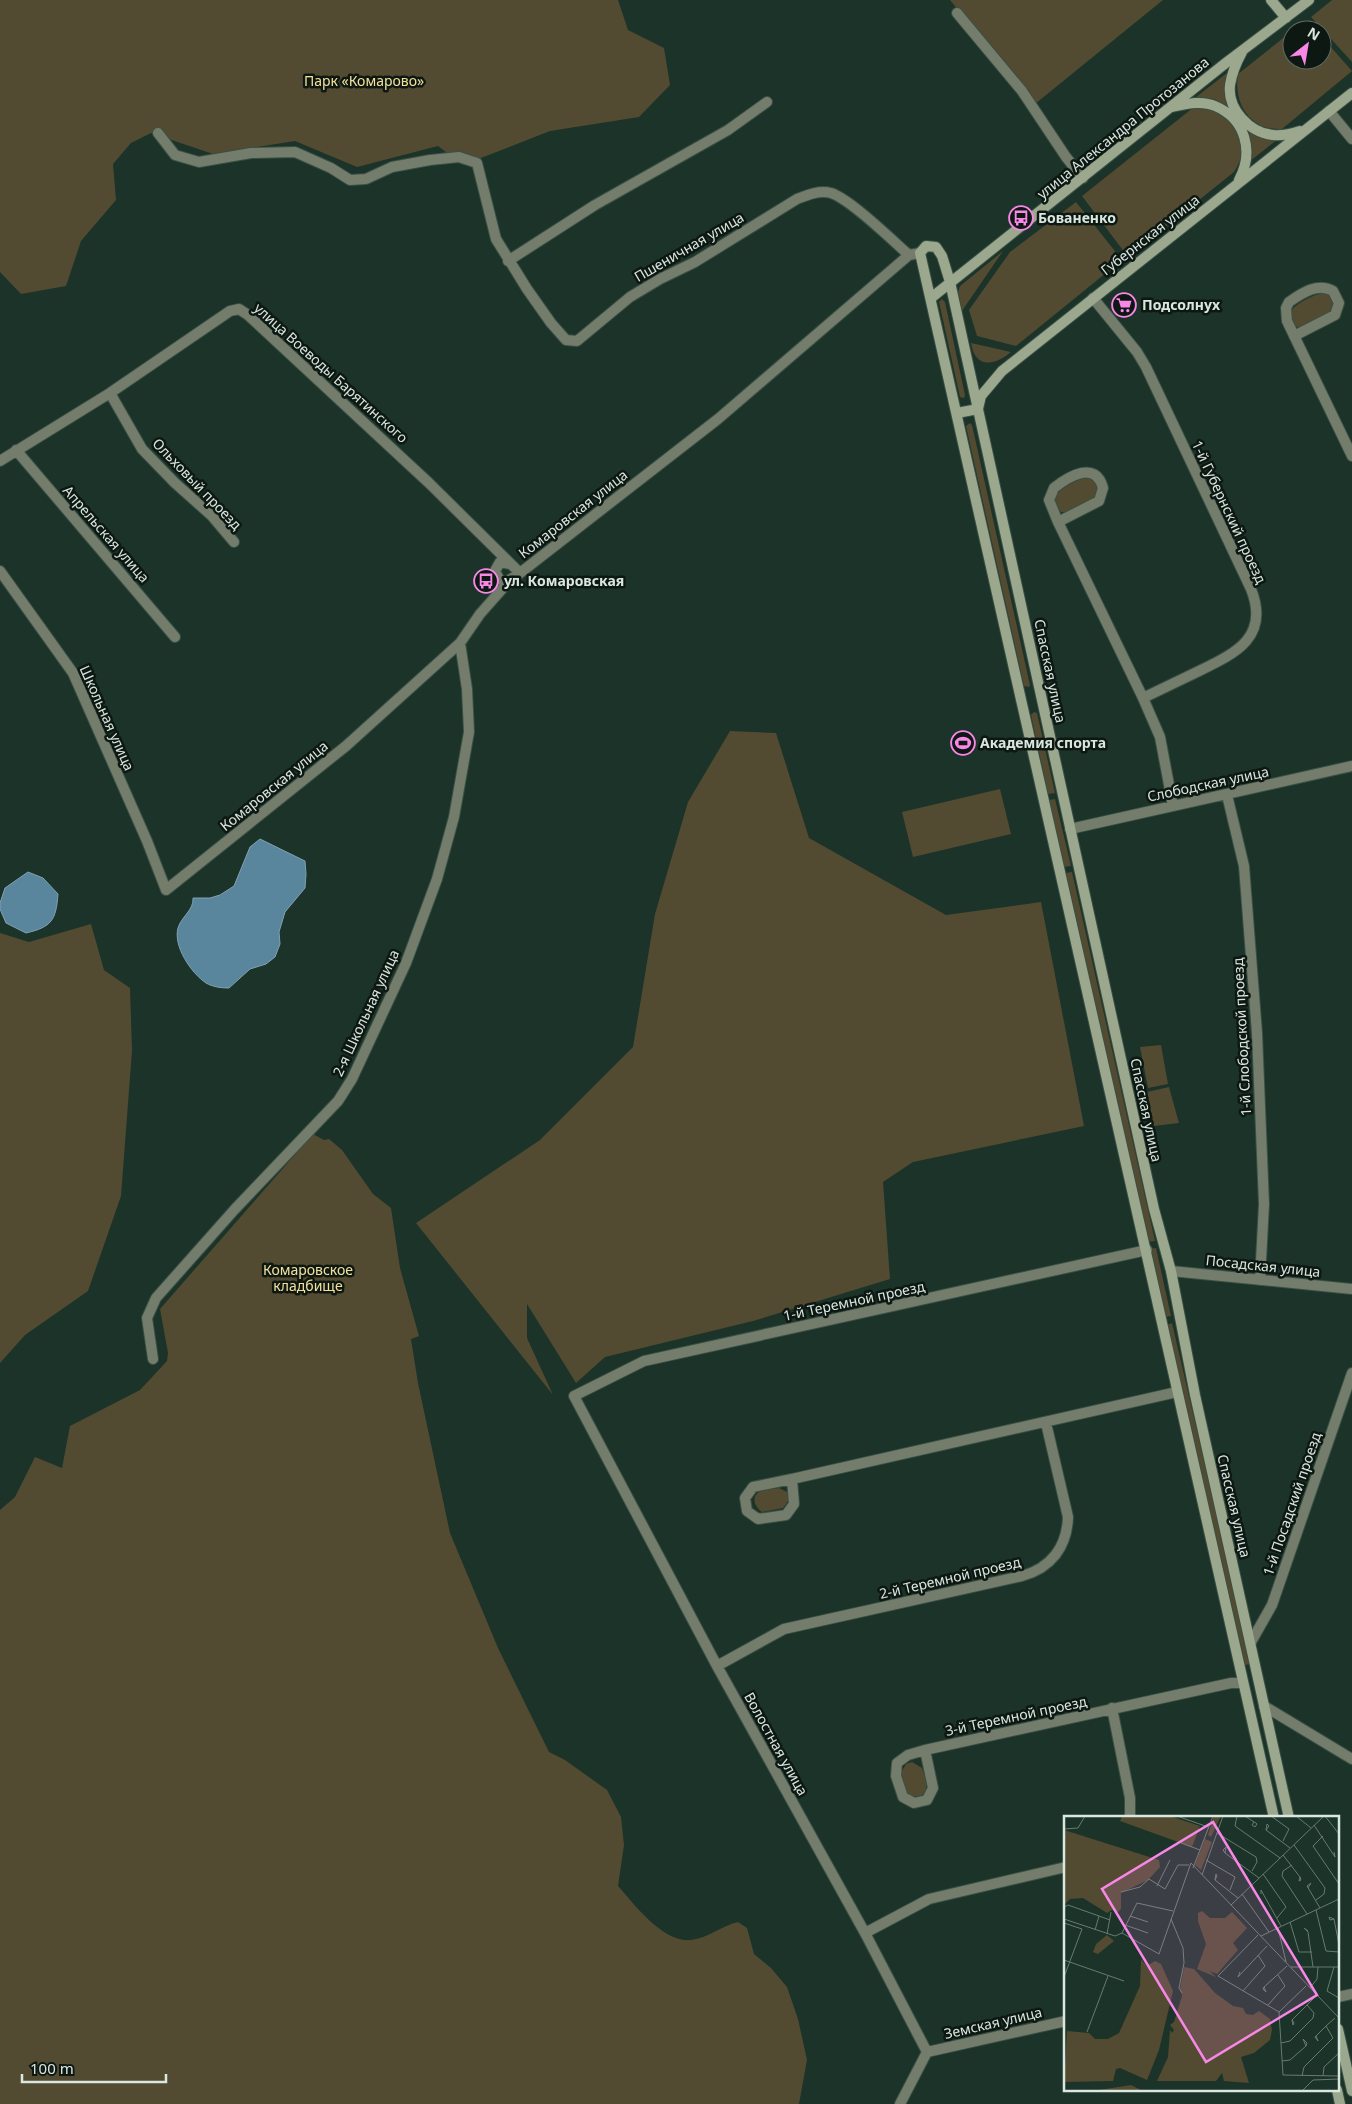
<svg xmlns="http://www.w3.org/2000/svg" width="1352" height="2104" font-family="'Noto Sans',sans-serif">
<style>
.green{fill:#524b31}
.water{fill:#59869d;stroke:#7fa3b1}
.lines{fill:none;stroke-linecap:round;stroke-linejoin:round}
.street-casing{stroke:#395045;stroke-width:12}
.secondary-casing{stroke:#395045;stroke-width:12}
.street{stroke:#747c6b;stroke-width:10}
.secondary{stroke:#9ba88d;stroke-width:10}
.labels{text-anchor:middle;stroke-width:5;stroke-linejoin:round;paint-order:stroke}
.park-label{font-size:14px;fill:#f4e09b;stroke:#0e1813}
.street-label{font-size:14px;fill:#d9e7df;stroke:#0e1813}
.poi-label{font-size:14px;font-weight:bold;fill:#d9e7df;stroke:#0e1813;text-anchor:start}
.inset-road{fill:none;stroke:#677b71;stroke-width:1}
.view{fill:#f987e8;fill-opacity:0.15;stroke:#f987e8;stroke-width:2.5}
.inset-edge{fill:none;stroke:#d9e7df;stroke-width:2.5}
</style>
<rect width="100%" height="100%" fill="#1b3328"/>
<path class="green" d="M0,0H618L628,30L664,48L670,85L639,117L550,131L463,165L438,146L357,167L295,141L213,154L151,133L131,143L113,164L116,200L81,241L66,286L21,294L0,272Z
M950,0H1163L1035,104Z
M1332,0H1352V62L1311,17Z
M1292,31V60H1322V37L1352,71L1282,129C1250,131 1233,103 1238,74Z
M1227,73L1224,90L1229,108L1214,99L1196,97Z
M1194,107C1230,108 1255,140 1234,172L1128,257L1082,196Z
M1246,129L1278,139L1249,162L1250,140Z
M1076,202L1122,260L1016,346L977,336L969,310L1010,252Z
M1003,251L962,311L958,292L960,286Z
M1329,292L1335,300L1334,308L1331,312L1302,328L1294,326L1289,313C1297,302 1316,293 1329,292Z
M942,299L945,302L965,395L964,398L960,397L939,302Z
M971,343L1011,352C994,366 975,369 971,343Z
M970,423L972,425L1030,685L1029,687L1024,686L966,426Z
M1088,477H1092L1099,485L1097,493L1095,497L1066,513L1058,511L1052,501C1058,489 1075,480 1088,477Z
M1034,712L1037,713L1055,793L1048,794L1031,715Z
M730,731L776,733L809,838L946,915L1041,902L1084,1126L913,1162L883,1182L890,1279L753,1321L605,1357L576,1383L527,1304V1338L553,1395L416,1223L540,1140L633,1047L655,914L688,802Z
M1000,789L1011,834L913,857L902,812Z
M1055,799L1071,866L1064,867L1049,800Z
M1072,872L1155,1241L1148,1242L1066,873Z
M91,924L104,970L130,988L132,1051L121,1196L88,1291L25,1335L0,1363V933L29,942Z
M1161,1045L1168,1084L1148,1088L1140,1047Z
M1169,1087L1179,1123L1154,1126L1147,1092Z
M313,1134L324,1140L329,1139L342,1150L373,1194L391,1208L400,1268L419,1336L411,1339L418,1383L450,1533L498,1648L549,1752L565,1760L607,1790L621,1817L624,1845L618,1886C635,1905 663,1943 691,1940C708,1938 721,1926 738,1922L747,1928L754,1954L771,1968L787,1987L798,2019L807,2060L799,2104H0V1510L15,1497L35,1457L62,1468L70,1426L140,1390L167,1361L168,1353L160,1309Z
M1156,1248L1171,1316L1165,1317L1150,1249Z
M1172,1323L1251,1664L1245,1665L1167,1325Z
M779,1488L787,1492L790,1499L783,1508L762,1512C756,1508 750,1498 759,1492C764,1489 774,1489 779,1488Z
M912,1762L922,1768C924,1774 928,1782 926,1789C924,1799 913,1798 907,1793L901,1773L906,1764Z"/>
<path class="water" d="M260,839L305,861L306,874L305,888L285,912L279,932L280,944L275,957L266,964L250,969L229,988C221,988 213,987 206,983C191,973 173,946 178,928C181,917 194,910 193,898H210L220,895L234,886L250,847Z
M28,872L43,878L58,894C56,920 52,927 26,933L6,923L0,909V903L5,888Z"/>
<g class="lines">
<g class="street-casing">
<path id="street" d="M957,13L1022,91L1066,157L1083,178
M1329,111L1352,139
M158,133L175,155L199,162L251,153L295,152L331,168L350,180L366,179L392,167L430,160L459,157L477,163L496,239L527,289L551,323L566,340L577,341L630,297L660,279L695,262L797,199C807,195 819,190 831,193C850,199 892,240 909,255
M508,261L595,205L728,130L767,102
M1093,298L1137,352L1146,367L1251,589C1270,637 1236,653 1199,671C1180,680 1162,689 1143,698
M1294,336L1335,315L1339,303L1333,291C1318,282 1302,293 1289,302L1286,308L1287,321L1352,456
M110,393L142,449L175,483L212,516L234,542
M16,450L175,637
M0,461L110,393L230,311L239,309L248,315L429,483L520,573
M1058,522L1049,500L1054,488C1069,476 1096,460 1103,488L1099,501L1058,522L1143,698L1160,737L1173,806
M510,564L500,562L495,571L499,579L506,582L514,577
M0,571L73,673L147,841L166,890L346,746L460,643L480,614L503,588L520,573L718,419L909,255L920,253
M1227,795L1244,866L1257,1033L1264,1204L1260,1280
M1070,829L1352,766
M1171,1271L1352,1289
M153,1359L147,1318L156,1298L235,1209L338,1101L352,1079L406,963L437,879L454,817L469,732L467,689L460,643
M792,1479L753,1487L745,1498L747,1511L758,1519L786,1515L794,1504L792,1479L1177,1392
M1251,1642L1272,1605L1352,1373
M717,1666L784,1629L1022,1576C1051,1568 1067,1547 1068,1517L1046,1423
M1264,1706L1352,1759
M1112,1708L1130,1798V1818
M925,1750L933,1788L927,1800L914,1803L903,1797L896,1776L897,1763L908,1755L925,1750L1231,1683H1243
M865,1933L929,1899L1066,1867
M1338,1997L1352,1994
M927,2052L865,1933L717,1666L574,1396L644,1361L1147,1250
M927,2052L1066,2021
M900,2104L927,2052"/>
</g>
<g class="secondary-casing">
<path id="secondary" d="M1271,0L1286,18
M1242,52C1236,63 1232,72 1230,85C1227,109 1250,133 1273,135C1283,136 1291,134 1300,131
M1172,107C1186,104 1202,100 1215,106C1246,119 1254,152 1239,180
M931,298L1227,62L1309,0
M957,413L978,409L981,396L1002,371L1352,93
M1274,1818L920,253L926,246L936,247L942,256L950,282L1154,1209L1171,1271L1195,1395L1289,1818
M1338,2029L1352,2091
M1337,2090L1340,2104"/>
</g>
<use href="#street" class="street"/>
<use href="#secondary" class="secondary"/>
</g>
<defs>
<g id="bus-ring" transform="scale(1.25)"><circle r="9.5" fill="#0e1813" stroke="#f987e8" stroke-width="1.5"/><path d="M-5-6H5V4H4V6H2V4H-2V6H-4V4H-5ZM-3.5-4V0h7V-4ZM-3.5 1.2v1.5H-2V1.2ZM2 1.2v1.5H3.5V1.2Z" fill="#f987e8"/></g>
<g id="supermarket-ring" transform="scale(1.25)"><circle r="9.5" fill="#0e1813" stroke="#f987e8" stroke-width="1.5"/><path d="M-6-5.5h2.5l.6 2H6L4.5 2H-2.5L-4.4-4H-6ZM-1.5 3.2a1.3 1.3 0 1 0 .1 0ZM3 3.2a1.3 1.3 0 1 0 .1 0Z" fill="#f987e8"/></g>
<g id="stadium-ring" transform="scale(1.25)"><circle r="9.5" fill="#0e1813" stroke="#f987e8" stroke-width="1.5"/><path d="M0-5a6.5 5 0 1 0 0 10a6.5 5 0 1 0 0-10ZM-3.5-1.8h7v3.6h-7Z" fill="#f987e8"/></g>
</defs>
<g fill-rule="evenodd">
<use href="#bus-ring" x="1021" y="218"/>
<use href="#supermarket-ring" x="1124" y="305"/>
<use href="#bus-ring" x="486" y="581"/>
<use href="#stadium-ring" x="963" y="743"/>
</g>
<g class="labels">
<g class="park-label">
<text x="364" y="86">Парк «Комарово»</text>
<text x="308" y="1275">Комаровское<tspan x="308" dy="16">кладбище</tspan></text>
</g>
<g class="street-label">
<text transform="translate(1123 128) rotate(-39)" y="5">улица Александра Протозанова</text>
<text transform="translate(1150 235) rotate(-38)" y="5">Губернская улица</text>
<text transform="translate(689 247) rotate(-30)" y="5">Пшеничная улица</text>
<text transform="translate(331 373) rotate(42)" y="5">улица Воеводы Барятинского</text>
<text transform="translate(197 484) rotate(46)" y="5">Ольховый проезд</text>
<text transform="translate(1229 512) rotate(65)" y="5">1-й Губернский проезд</text>
<text transform="translate(573 514) rotate(-38)" y="5">Комаровская улица</text>
<text transform="translate(106 534) rotate(49)" y="5">Апрельская улица</text>
<text transform="translate(1050 671) rotate(78)" y="5">Спасская улица</text>
<text transform="translate(107 718) rotate(66)" y="5">Школьная улица</text>
<text transform="translate(1208 784) rotate(-12)" y="5">Слободская улица</text>
<text transform="translate(274 786) rotate(-39)" y="5">Комаровская улица</text>
<text transform="translate(366 1013) rotate(-65)" y="5">2-я Школьная улица</text>
<text transform="translate(1242 1037) rotate(-93)" y="5">1-й Слободской проезд</text>
<text transform="translate(1146 1110) rotate(78)" y="5">Спасская улица</text>
<text transform="translate(1263 1266) rotate(6)" y="5">Посадская улица</text>
<text transform="translate(854 1301) rotate(-12)" y="5">1-й Теремной проезд</text>
<text transform="translate(1292 1504) rotate(-71)" y="5">1-й Посадский проезд</text>
<text transform="translate(1234 1506) rotate(77)" y="5">Спасская улица</text>
<text transform="translate(950 1578) rotate(-13)" y="5">2-й Теремной проезд</text>
<text transform="translate(1016 1716) rotate(-12)" y="5">3-й Теремной проезд</text>
<text transform="translate(776 1744) rotate(61)" y="5">Волостная улица</text>
<text transform="translate(993 2023) rotate(-13)" y="5">Земская улица</text>
</g>
<g class="poi-label">
<text x="1038" y="223">Бованенко</text>
<text x="1142" y="310">Подсолнух</text>
<text x="504" y="586">ул. Комаровская</text>
<text x="980" y="748">Академия спорта</text>
</g>
</g>
<g transform="translate(1064 1816)">
<rect width="275" height="275" fill="#1b3328"/>
<path d="M58,0H106L136,10L128,31L56,5ZM150,0H157L147,21L144,19ZM0,14L95,44L96,51L84,64L57,77V93L54,96L48,94L43,97L19,82L6,83L0,89ZM141,23L148,26L137,54L131,49ZM138,95L146,102H161L168,96L183,112L169,127L174,134L153,158L146,155L152,161L133,153L142,128L134,105V97ZM43,119L50,125L34,138L29,136L32,128ZM77,143L83,150L91,145L97,148L109,175L95,234L83,264L56,252L52,253L49,265L0,266L3,215L25,217L31,223H44L55,217L76,170ZM120,151L130,153L151,177L169,190L179,192L182,198L189,199L195,195L206,203L208,214L206,224L190,237L177,241L185,267L160,265L158,257L152,265H93L104,241L106,214L108,217L110,214L106,209L110,206L118,180L116,173ZM67,269L79,275H0L35,274Z" fill="#524b31"/>
<path class="inset-road" d="M113,0L144,11M173,0L171,10L216,42M181,0L190,6L192,7L193,8L191,11L188,9L190,6M207,0L225,13L219,25M232,0L247,12M261,0L275,18M250,9L271,41L270,36M0,13L14,12L21,0M202,14L203,8L205,10L202,14L226,32M153,17L192,41L193,46L188,55M259,20L249,30L275,68M117,27L136,34M230,29L261,72L260,78L252,84M161,37L159,34L162,31L161,37L195,62M219,39L236,61L235,65L237,64L236,61M142,44L171,61L166,74M228,49L219,55L218,60L243,98M129,52L149,0M199,58L222,91L213,102M138,59L159,0M151,64L152,58L153,60L151,64L174,82M93,70L106,44M244,72L247,67L243,70L256,92M57,76L76,71L85,63L101,73L114,49H125M178,78L205,116M197,78V74L217,110M167,89L260,0M0,91L4,89L35,100M252,94L262,135L275,136M66,100L84,106M0,103L51,120L58,117L73,87L109,95M107,103L119,132L120,147L115,172L118,177M270,103L265,101L266,104L270,103L275,129M226,106L235,136H248M0,107L18,113L0,161M61,109L84,117M214,112L222,146M31,114L35,100L46,104M244,115L240,112L244,116L249,151M58,117L95,138L127,47L275,202M43,118L47,96M194,119L154,160L215,196M197,120L275,83M0,144L60,165M227,151H275M270,151L263,175L275,182M176,156L174,161L203,130M200,171L202,176L199,173L200,171L222,151L223,150M246,172L253,163L254,151M179,175L201,150L194,139M204,189L221,170L214,159M215,196L219,259L275,260M215,196L242,170M228,204L229,209L230,207L228,204L252,180M23,216L44,160M252,220L254,225L251,221L262,210L271,202M217,227L226,225L249,202L250,197L243,189M218,245L226,244L242,230L239,223L243,227L242,230M238,260L240,251L269,222L262,210M259,260L260,251L275,237M80,275H185M238,275L249,264L275,263"/>
<path class="view" d="M149,6L253,179L142,246L38,73Z"/>
<rect width="275" height="275" class="inset-edge"/>
</g>
<g transform="translate(1307 45) rotate(31)"><circle r="24" fill="#0e1813" stroke="#5f6b65"/>
<path d="M0-4L9 19L0 12L-9 19Z" fill="#f987e8"/>
<text y="-8" font-size="14" font-weight="bold" text-anchor="middle" fill="#d9e7df">N</text>
</g>
<path d="M22 2074v8h144v-8" fill="none" stroke="#d9e7df" stroke-width="2.5"/>
<text x="30" y="2074" font-size="15" fill="#d9e7df" stroke="#0e1813" stroke-width="4" paint-order="stroke">100 m</text>
</svg>
